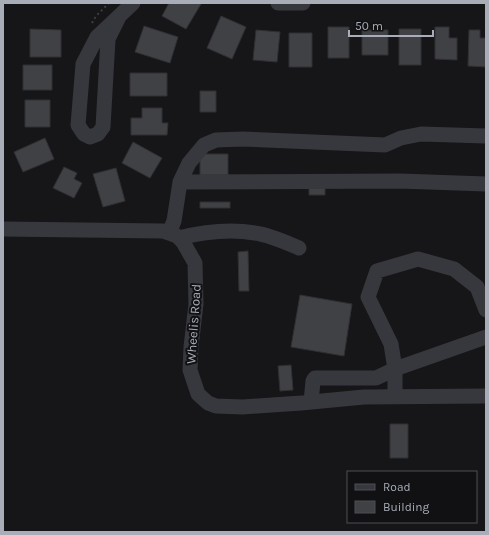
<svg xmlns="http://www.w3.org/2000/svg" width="489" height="535" font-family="Karla,sans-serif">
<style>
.building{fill:#404145;stroke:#303034}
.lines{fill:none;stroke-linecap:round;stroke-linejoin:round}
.path{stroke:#3d3f44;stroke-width:2;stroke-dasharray:2 3;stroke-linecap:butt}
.minor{stroke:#37383d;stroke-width:15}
.labels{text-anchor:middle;stroke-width:4;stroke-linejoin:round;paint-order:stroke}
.street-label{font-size:13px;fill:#a8adb8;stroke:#111113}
</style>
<rect width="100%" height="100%" fill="#161618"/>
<path class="building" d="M169,3H199L201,4L186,29L162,16Z
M221,16L246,27L232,59L207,48Z
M144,26L178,37L170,63L135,52Z
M328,27H349V58H328Z
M435,27H449V38H457V60L435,59Z
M30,29L61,30V57H30Z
M399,29H421V65H399Z
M256,30L280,32L277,62L253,60Z
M362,30H388V55H362Z
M469,30H480V38H486V67L468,66Z
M289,33H312V67H289Z
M23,65H52V90H23Z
M130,73H167V96H130Z
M200,91H216V112H200Z
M25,100H50V127H25Z
M142,108H162V123H168L167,135H131V118H142Z
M45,138L54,159L23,172L14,152Z
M133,142L162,158L150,178L122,163Z
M200,154H228V175H200Z
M64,167L77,173L74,179L82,183L74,198L53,188Z
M116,168L125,201L103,207L93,174Z
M309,184H325V195H309Z
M200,202H230V208H200Z
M248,251L249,291H239L238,252Z
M300,295L352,304L344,356L291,347Z
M291,365L293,390L280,391L278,366Z
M390,424H408V458H390Z"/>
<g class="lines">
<path class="path" d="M92,23L96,16L109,3"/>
<path class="minor" d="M278,3H303
M120,15L108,39L103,127L98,134L90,137L84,134L78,125L83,64L97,37L133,3
M180,182L400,181L486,184
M3,229L163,231L177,236L183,242L195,263L196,304L191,347L190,370L198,394L208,403L216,406L243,407L301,403L364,397L486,396
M169,233L174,221L180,182L189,163L204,145L216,140L243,139L385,145L401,138L421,134L486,136
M179,238C203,232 231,229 255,233C270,235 285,242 299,248
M395,397V369L486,337
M311,402L313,381L315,378H376L395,369L391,344L368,297L377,271L418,259L454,269L477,287L486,310"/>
</g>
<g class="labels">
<g class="street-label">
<text transform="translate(193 324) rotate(-86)" y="5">Wheelis Road</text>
</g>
</g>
<rect width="489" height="535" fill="none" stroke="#a8adb8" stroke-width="8"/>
<rect x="347" y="471" width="130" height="52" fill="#111113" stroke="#4d4f55"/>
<rect x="355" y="484" width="20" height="6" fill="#37383d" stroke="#4d4f55"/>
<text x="383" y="491" font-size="12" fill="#a8adb8">Road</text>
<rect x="355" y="501" width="20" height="12" fill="#404145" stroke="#4d4f55"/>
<text x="383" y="511" font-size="12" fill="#a8adb8">Building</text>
<path d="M349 30v6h84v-6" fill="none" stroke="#a8adb8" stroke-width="2"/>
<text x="355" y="30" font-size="12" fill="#a8adb8" stroke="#111113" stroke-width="3" paint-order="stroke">50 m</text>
</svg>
